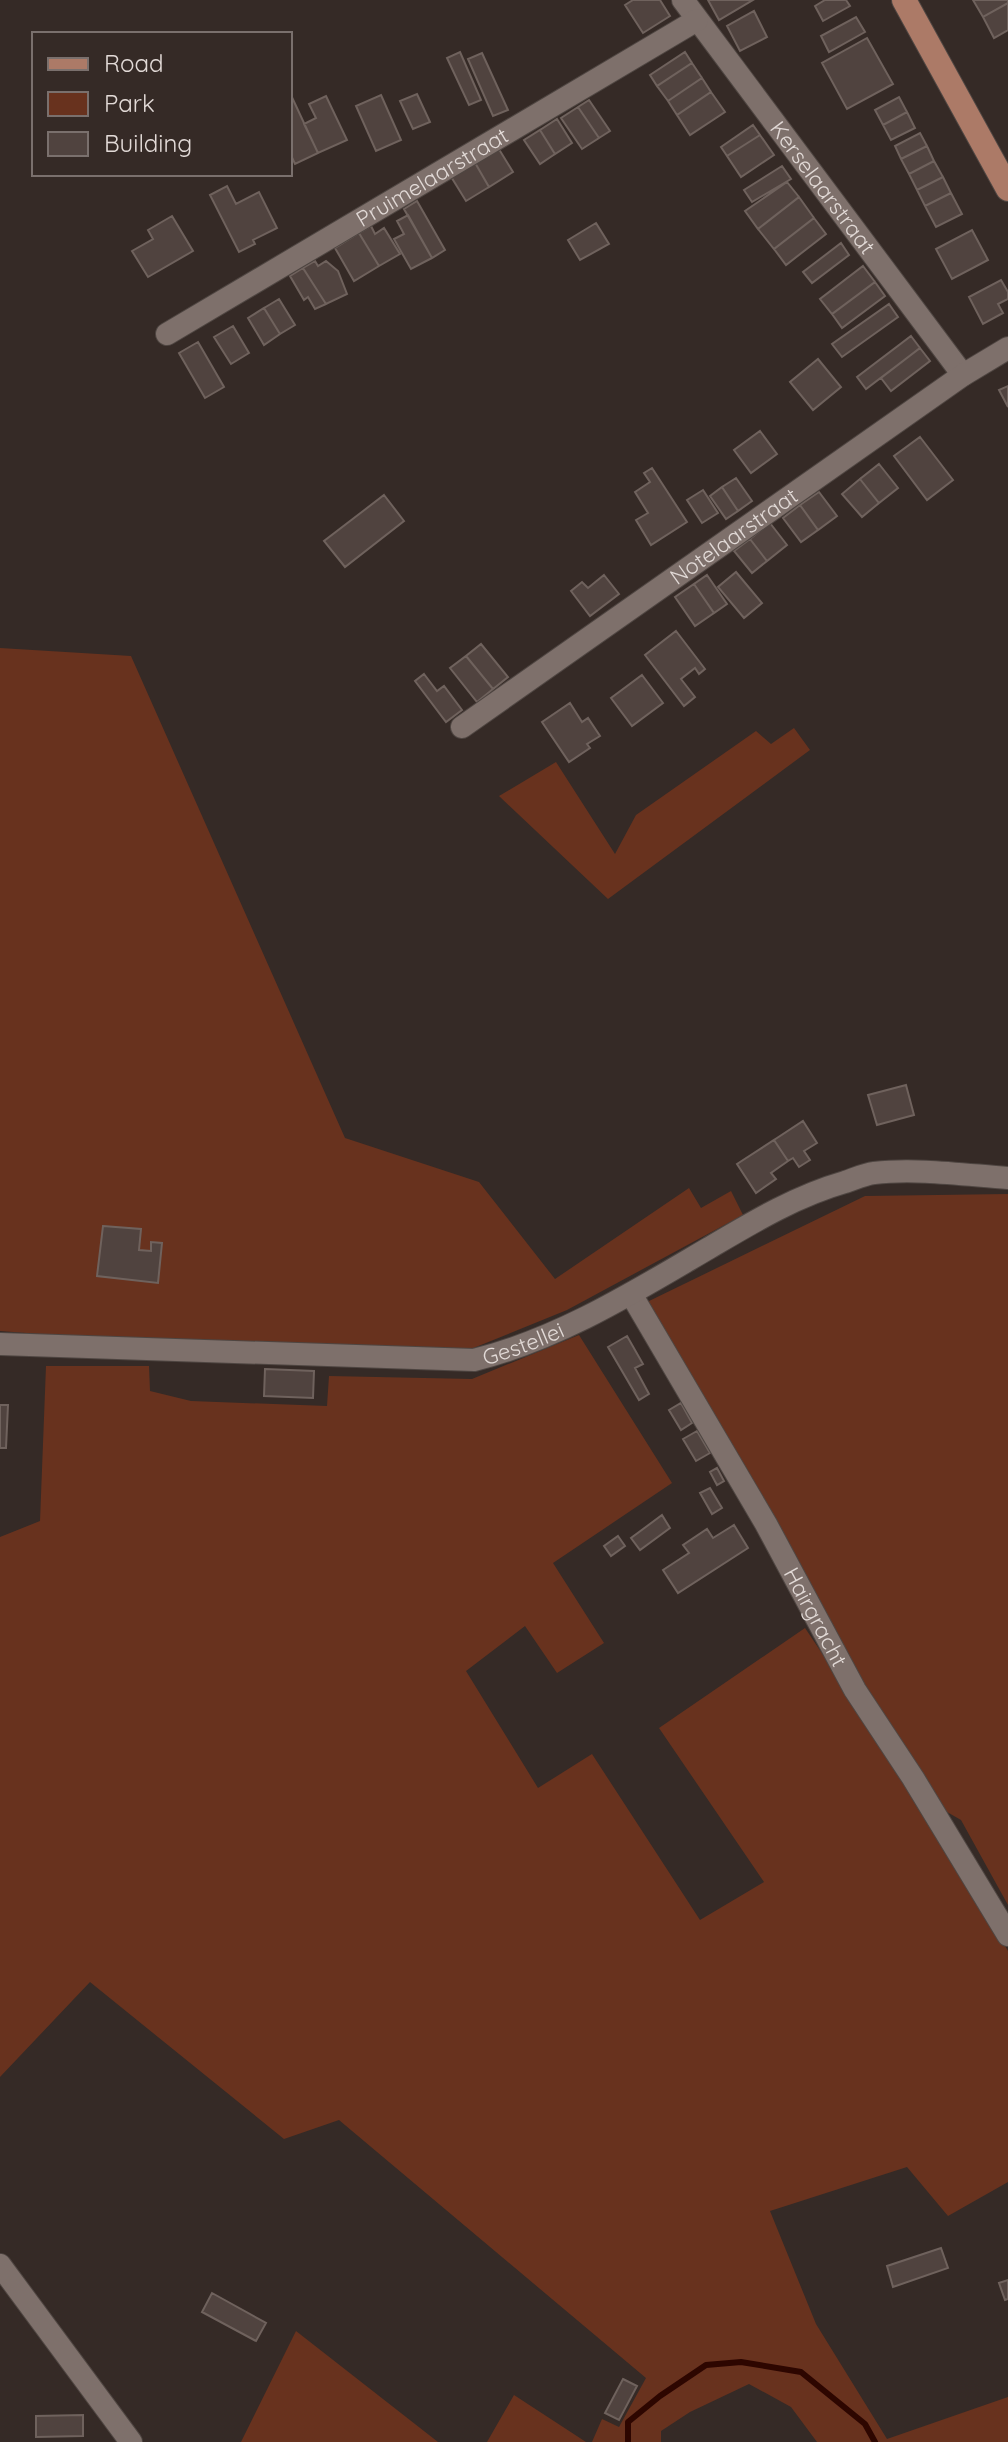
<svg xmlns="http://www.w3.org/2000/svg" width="1008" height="2442" font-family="Quicksand,sans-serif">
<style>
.green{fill:#68321e}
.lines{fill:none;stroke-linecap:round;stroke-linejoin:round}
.stream{stroke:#2d0600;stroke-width:6}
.building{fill:#50433f;stroke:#6f625d;stroke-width:2}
.minor-casing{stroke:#4f4642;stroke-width:24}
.major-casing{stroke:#4f4642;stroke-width:26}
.minor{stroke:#7e706b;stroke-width:22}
.major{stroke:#ac7a67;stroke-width:24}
.labels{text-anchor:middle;stroke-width:6;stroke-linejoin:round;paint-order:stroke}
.street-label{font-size:22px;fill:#e2dad7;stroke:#352a26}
</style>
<rect width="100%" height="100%" fill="#352a26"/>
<path class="green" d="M0,648L131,656L345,1138L479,1182L555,1279L689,1188L701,1208L731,1191L743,1215L567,1310L471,1349L157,1343L0,1331Z
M794,728L810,750L608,899L499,796L556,762L615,854L636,815L756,731L771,744Z
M1008,1194V1905L961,1820L919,1796L1008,1951V2182L948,2216L907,2167L770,2211L816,2324L887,2439L1008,2397V2442H817L791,2407L749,2384L690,2412L661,2431V2442H592L602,2419L619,2427L646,2378L339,2120L284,2139L90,1982L0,2077V1537L40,1521L46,1366H149L150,1391L191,1401L327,1406L329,1376L472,1379L579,1335L672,1483L553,1563L604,1643L557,1673L525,1626L466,1671L538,1788L592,1754L700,1920L764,1882L659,1728L805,1628L910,1784L647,1302L865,1196Z
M296,2331L438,2442H241Z
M514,2395L586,2442H487Z"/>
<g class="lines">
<path class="stream" d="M628,2442V2422L660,2396L706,2365L741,2362L801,2372L865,2424L875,2442"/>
</g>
<path class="building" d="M633,0H660L670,16L643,33L625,5Z
M708,0H753L719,20Z
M825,0H846L850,6L823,21L815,6Z
M973,0H1008V3L983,17Z
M1008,3V30L994,38L983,17Z
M754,11L767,37L740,51L727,26Z
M856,17L865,32L829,52L821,36Z
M867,38L893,84L847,109L822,63Z
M460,52L481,100L469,105L447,58Z
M685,52L692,63L657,86L650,75Z
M482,53L508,110L493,116L468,59Z
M692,63L702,78L668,101L657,86Z
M702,78L711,92L677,115L668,101Z
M711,92L725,112L690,135L677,115Z
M290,93L318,153L295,164L290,153Z
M417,94L430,122L413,129L400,101Z
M381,95L401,140L376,151L356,106Z
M326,96L347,140L318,153L304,124L316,118L309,104Z
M899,97L907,112L883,125L875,110Z
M589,100L610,131L599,138L578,107Z
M578,107L599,138L582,149L561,118Z
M907,112L915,128L891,140L883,125Z
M557,119L572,143L555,154L540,130Z
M753,125L760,135L727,156L721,147Z
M540,130L555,154L540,164L524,140Z
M920,133L927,146L901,159L895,146Z
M760,135L774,155L741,177L727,156Z
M497,146L513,172L489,187L474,161Z
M927,146L934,161L909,174L901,159Z
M474,161L489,187L466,201L450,175Z
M934,161L943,177L917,190L909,174Z
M782,166L791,179L752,202L744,190Z
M943,177L951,193L925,206L917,190Z
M787,182L799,197L758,229L745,211Z
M227,186L236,204L259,192L277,228L253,240L255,244L239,252L210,195Z
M951,193L962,214L936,227L925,206Z
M799,197L814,218L774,249L758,229Z
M417,201L445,250L432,258L404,209Z
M408,215L432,258L411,269L394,239L404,234L397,221Z
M172,216L193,251L148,277L132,251L153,239L148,230Z
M814,218L826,234L786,265L774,249Z
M596,223L609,244L580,260L568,240Z
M371,226L375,234L384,228L400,254L379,266L359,233Z
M972,230L988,260L952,279L936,249Z
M359,233L379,266L354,281L335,248Z
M841,243L849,255L812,283L803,272Z
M315,261L318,266L326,261L338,271L347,294L326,304L303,268Z
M863,266L875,282L832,314L820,299Z
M303,268L326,304L315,309L308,297L304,300L290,276Z
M1001,280L1008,292V299L998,304L1003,313L983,324L969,297Z
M875,282L885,296L842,328L832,314Z
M279,299L295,325L280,334L264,308Z
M889,304L898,317L842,357L832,344Z
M264,308L280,334L264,345L248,318Z
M233,326L249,353L231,364L214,337Z
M911,336L920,348L866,389L857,377Z
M198,342L224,387L205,398L179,353Z
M920,348L930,361L891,391L881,378Z
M818,359L841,387L813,410L790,382Z
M1008,386V407L999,390Z
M760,431L777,454L751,473L734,450Z
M920,437L953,480L927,500L894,456Z
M879,464L898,488L879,503L860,479Z
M652,468L687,522L651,545L636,520L648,513L635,492L650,482L644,473Z
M736,478L752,501L738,511L722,487Z
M860,479L879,503L862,517L842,494Z
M722,487L738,511L726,519L710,496Z
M703,490L718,513L702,523L687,500Z
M819,492L837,516L818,530L800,505Z
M384,495L404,521L345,567L324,541Z
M800,505L818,530L801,542L783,518Z
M770,523L787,545L767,561L750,539Z
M750,539L767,561L752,573L734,551Z
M736,572L762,603L744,618L718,587Z
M604,575L619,594L590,616L571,591L582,582L588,588Z
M707,575L727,604L714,613L694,584Z
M694,584L714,613L695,626L675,597Z
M676,631L705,669L699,674L695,668L681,679L695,697L684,706L645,655Z
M481,644L508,677L493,689L466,656Z
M466,656L493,689L477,702L450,668Z
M424,674L437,691L444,686L462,710L446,722L415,681Z
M642,675L663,703L632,726L611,698Z
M570,703L582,722L588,718L600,736L587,744L590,748L569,762L542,722Z
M906,1085L914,1115L877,1125L868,1095Z
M803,1121L817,1143L804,1151L810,1160L799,1167L793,1158L788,1161L774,1140Z
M774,1140L788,1161L771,1173L776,1179L756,1193L737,1164Z
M103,1226L141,1229L139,1250L151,1251V1242L162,1243L158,1283L97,1276Z
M627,1336L643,1364L635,1368L649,1394L639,1400L608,1347Z
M265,1369L314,1371L313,1398L264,1396Z
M681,1403L692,1423L681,1430L669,1410Z
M0,1405H8L6,1448H0Z
M697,1431L710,1453L696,1461L683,1439Z
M717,1468L724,1481L717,1485L710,1472Z
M710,1488L722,1508L712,1514L700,1493Z
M662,1515L670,1528L640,1550L631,1538Z
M734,1525L748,1548L678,1593L663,1570L689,1553L683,1545L707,1529L713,1538Z
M618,1536L625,1546L611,1556L604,1546Z
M941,2248L948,2268L893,2287L887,2266Z
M1008,2280V2299L1005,2300L999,2283Z
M212,2293L266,2323L256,2341L202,2312Z
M623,2379L637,2386L619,2420L605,2413Z
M83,2415V2436L36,2437V2416Z"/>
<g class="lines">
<g class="minor-casing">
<g id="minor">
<path id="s1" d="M683,0L963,375"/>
<path id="s2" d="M167,334L697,20"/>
<path id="s3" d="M462,727L963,375L1008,348"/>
<path id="s4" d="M631,1294L766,1524L855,1690L913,1778L1008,1935"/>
<path id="s5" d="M0,1344L474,1360C559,1339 634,1292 709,1248C753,1222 796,1196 845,1182C854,1179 865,1174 874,1173C916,1168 966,1175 1008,1178"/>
<path d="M0,2265L131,2442"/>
</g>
</g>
<g class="major-casing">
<path id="major" d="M904,0L1008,189"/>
</g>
<use href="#minor" class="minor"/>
<use href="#major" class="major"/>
</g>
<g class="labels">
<g class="street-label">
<text dy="8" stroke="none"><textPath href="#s2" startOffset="308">Pruimelaarstraat</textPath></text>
<text dy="8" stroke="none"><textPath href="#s1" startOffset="234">Kerselaarstraat</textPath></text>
<text dy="8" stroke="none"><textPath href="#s3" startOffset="332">Notelaarstraat</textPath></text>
<text dy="8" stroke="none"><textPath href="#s5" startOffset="526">Gestellei</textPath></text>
<text dy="8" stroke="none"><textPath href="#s4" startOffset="372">Hairgracht</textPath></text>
</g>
</g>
<rect x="32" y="32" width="260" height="144" fill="#352a26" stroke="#7a706d" stroke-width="2"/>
<rect x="48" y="58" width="40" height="12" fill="#ac7a67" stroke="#7a706d" stroke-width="2"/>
<text x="104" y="72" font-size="24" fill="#e2dad7">Road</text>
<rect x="48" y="92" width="40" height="24" fill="#68321e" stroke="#7a706d" stroke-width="2"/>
<text x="104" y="112" font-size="24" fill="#e2dad7">Park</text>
<rect x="48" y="132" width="40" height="24" fill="#50433f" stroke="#7a706d" stroke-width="2"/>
<text x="104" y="152" font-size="24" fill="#e2dad7">Building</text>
</svg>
